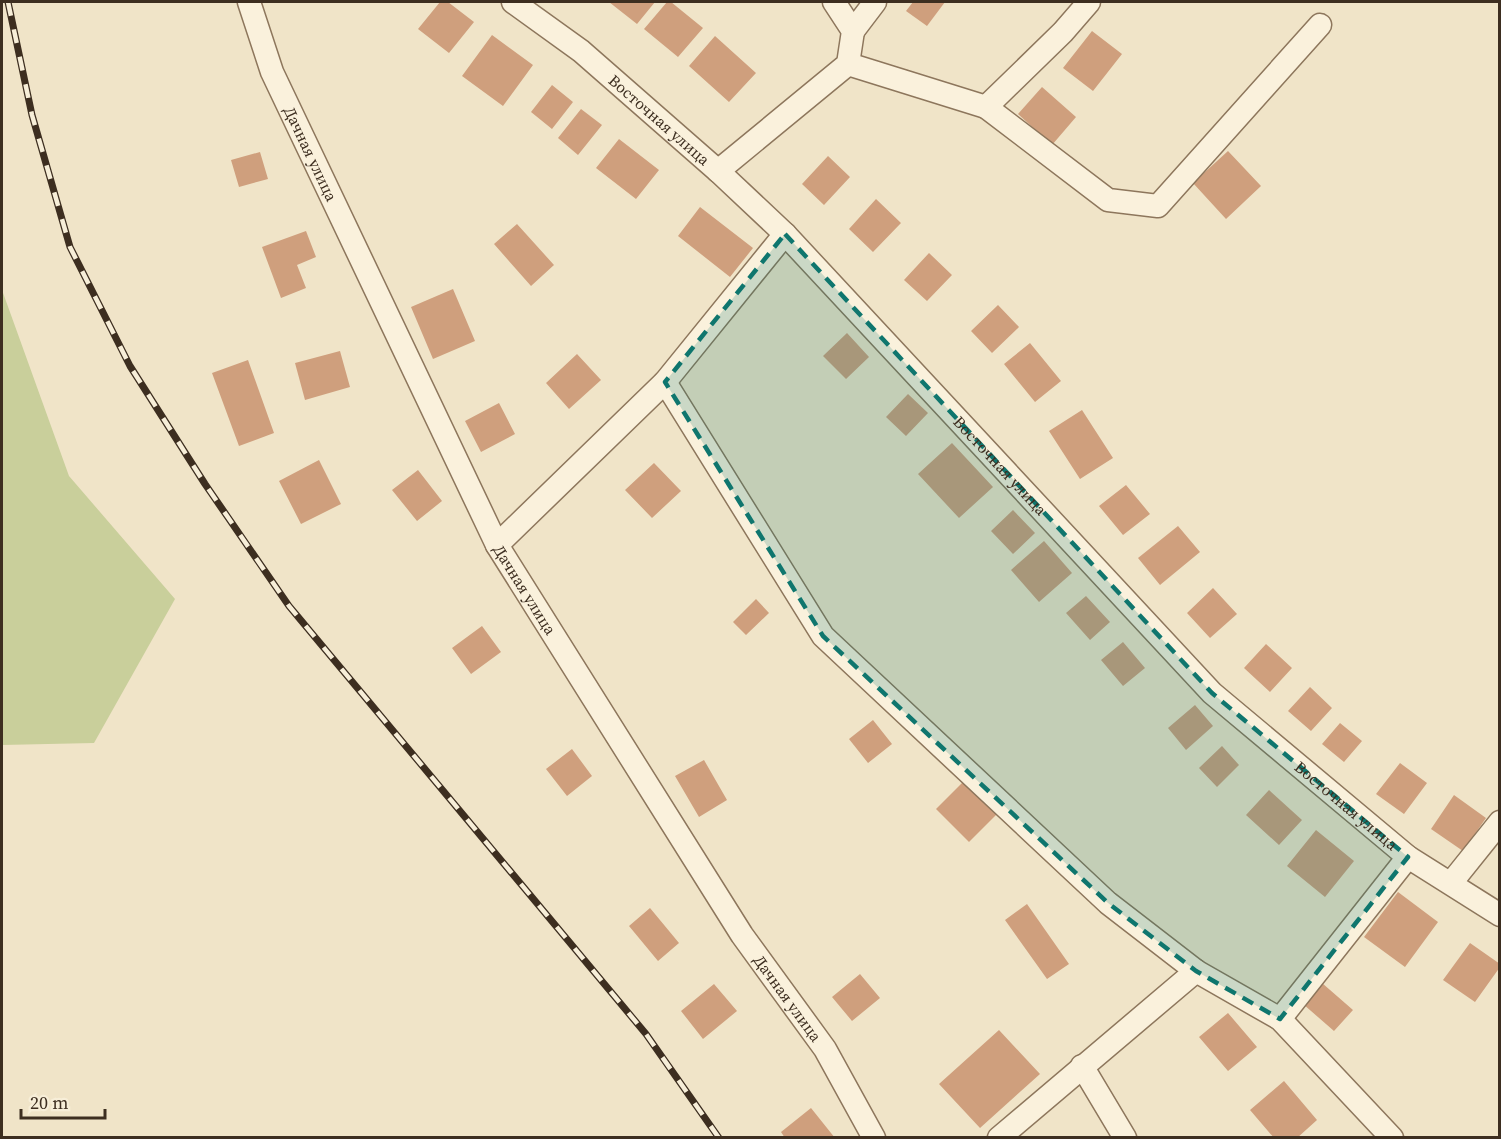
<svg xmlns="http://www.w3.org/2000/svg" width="1501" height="1139" font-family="'Source Serif 4',serif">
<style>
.green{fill:#c9cf9b}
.building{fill:#cf9f7d}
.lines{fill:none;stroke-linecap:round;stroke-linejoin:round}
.street-casing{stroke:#8d765c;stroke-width:25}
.street{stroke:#faf1dc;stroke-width:22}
.rail-casing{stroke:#3d2e20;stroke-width:7}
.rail{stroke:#f7eed8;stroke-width:4.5;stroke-dasharray:14;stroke-linecap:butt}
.marked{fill:#0f766e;fill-opacity:0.2;stroke:#0f766e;stroke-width:4.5;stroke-dasharray:12 8;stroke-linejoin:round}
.labels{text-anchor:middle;stroke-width:5;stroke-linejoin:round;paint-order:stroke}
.street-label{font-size:16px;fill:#3d2e20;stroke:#f7eed8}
</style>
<rect width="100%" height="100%" fill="#f0e4c8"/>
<path class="green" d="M2,290L69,476L175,599L94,743L2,745Z"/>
<path class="building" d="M440,2H448L474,22L449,53L418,29Z
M609,2H655L637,24Z
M667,2H671L703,28L678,57L644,29Z
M913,2H945L927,26L906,11Z
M1092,31L1122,54L1093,91L1063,68Z
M492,35L533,65L503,106L462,76Z
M715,36L756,73L729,102L689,66Z
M552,85L573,102L552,129L531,112Z
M1042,87L1076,117L1052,145L1018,114Z
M581,109L602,125L578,155L558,138Z
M619,139L659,170L636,199L596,168Z
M1228,151L1261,186L1226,219L1193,183Z
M260,152L268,179L239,187L231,160Z
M828,156L850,177L824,205L802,184Z
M876,199L901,223L873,252L849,229Z
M700,207L753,248L730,277L678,236Z
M517,224L554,265L531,286L494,244Z
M306,231L316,257L297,265L306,288L281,298L262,247Z
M929,253L952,275L927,301L904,280Z
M453,289L475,341L433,359L411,307Z
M998,305L1019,327L992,353L971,331Z
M847,333L869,357L846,379L823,356Z
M1030,343L1061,381L1035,402L1004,364Z
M340,351L350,387L305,400L295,363Z
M577,354L601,380L569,409L546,383Z
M248,360L274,433L239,446L212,373Z
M908,394L928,413L906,436L886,417Z
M499,403L515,434L481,452L465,421Z
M1082,410L1113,458L1080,479L1049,431Z
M952,443L993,487L959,518L918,474Z
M319,460L341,504L301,524L279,481Z
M654,463L681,491L652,518L625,490Z
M418,470L442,501L417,521L392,490Z
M1126,485L1150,514L1123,535L1099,506Z
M1013,510L1035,533L1013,554L991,531Z
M1178,526L1200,552L1160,585L1138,558Z
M1044,541L1072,573L1039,602L1011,570Z
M1213,588L1237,614L1210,638L1187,613Z
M1086,596L1110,622L1090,640L1066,613Z
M756,599L769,613L746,635L733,622Z
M482,626L501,652L471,674L452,648Z
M1123,642L1145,668L1123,686L1101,660Z
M1266,644L1292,668L1270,692L1244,668Z
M1310,687L1332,708L1311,731L1288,711Z
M1195,705L1213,726L1186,750L1168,728Z
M873,720L892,744L868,763L849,739Z
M1340,723L1362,741L1344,762L1322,744Z
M1222,746L1239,765L1217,787L1199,768Z
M572,749L592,776L567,796L546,769Z
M704,760L727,800L699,817L675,776Z
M1400,763L1427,783L1404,814L1376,794Z
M966,779L999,812L969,842L936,809Z
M1269,790L1302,820L1279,845L1246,815Z
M1454,795L1486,818L1463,851L1431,829Z
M1316,830L1354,861L1325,897L1287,866Z
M1398,892L1438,922L1405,967L1364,937Z
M1027,904L1069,964L1047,979L1005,920Z
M650,908L679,943L658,961L629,926Z
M1470,943L1500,964V967L1475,1002L1443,980Z
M860,974L880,998L852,1021L832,997Z
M1322,983L1353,1010L1334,1031L1303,1004Z
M714,984L737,1011L703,1039L681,1011Z
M1228,1013L1257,1047L1228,1071L1199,1037Z
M999,1030L1040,1074L980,1128L939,1084Z
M1284,1081L1317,1120L1297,1138H1274L1250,1110Z
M811,1108L835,1138H785L781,1132Z"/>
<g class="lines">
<g class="street-casing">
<g id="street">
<path id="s1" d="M249,2L272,72L497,545L742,935L825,1049L874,1138"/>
<path id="s2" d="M513,2L581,51L718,171L785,234L1212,693L1408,857L1500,915"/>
<path d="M853,31L875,2"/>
<path d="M848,64L986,107L1063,32L1089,2"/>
<path d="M986,107L1108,200L1158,206L1320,25"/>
<path d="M718,171L848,64L853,31L834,2"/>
<path d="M665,382L823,636L1108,903L1196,971L1280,1019L1392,1138"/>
<path d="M497,545L665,382L785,234"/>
<path d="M1451,883L1500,822"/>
<path d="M1280,1019L1408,857"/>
<path d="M1082,1066L1125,1138"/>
<path d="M999,1138L1196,971"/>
</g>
</g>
<use href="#street" class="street"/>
<g class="rail-casing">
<path id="rail" d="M8,2L32,115L70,247L130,366L205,484L289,606L646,1034L719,1138"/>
</g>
<use href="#rail" class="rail"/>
</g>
<path class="marked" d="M785,234L1212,693L1408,857L1280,1019L1196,971L1108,903L823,636L665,382Z"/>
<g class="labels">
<g class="street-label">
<text dy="6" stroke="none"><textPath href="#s2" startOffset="188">Восточная улица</textPath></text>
<text dy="6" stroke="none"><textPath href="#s1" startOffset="164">Дачная улица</textPath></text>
<text dy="6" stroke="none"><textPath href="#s2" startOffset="674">Восточная улица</textPath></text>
<text dy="6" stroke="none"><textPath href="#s1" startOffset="650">Дачная улица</textPath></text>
<text dy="6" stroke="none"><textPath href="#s2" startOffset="1160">Восточная улица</textPath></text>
<text dy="6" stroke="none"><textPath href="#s1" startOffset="1136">Дачная улица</textPath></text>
</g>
</g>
<rect width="1501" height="1139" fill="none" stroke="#3d2e20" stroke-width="6"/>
<path d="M21 1109v9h84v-9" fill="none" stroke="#3d2e20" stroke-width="3"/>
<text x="30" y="1109" font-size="18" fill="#3d2e20" stroke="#f7eed8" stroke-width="4.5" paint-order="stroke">20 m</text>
</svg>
